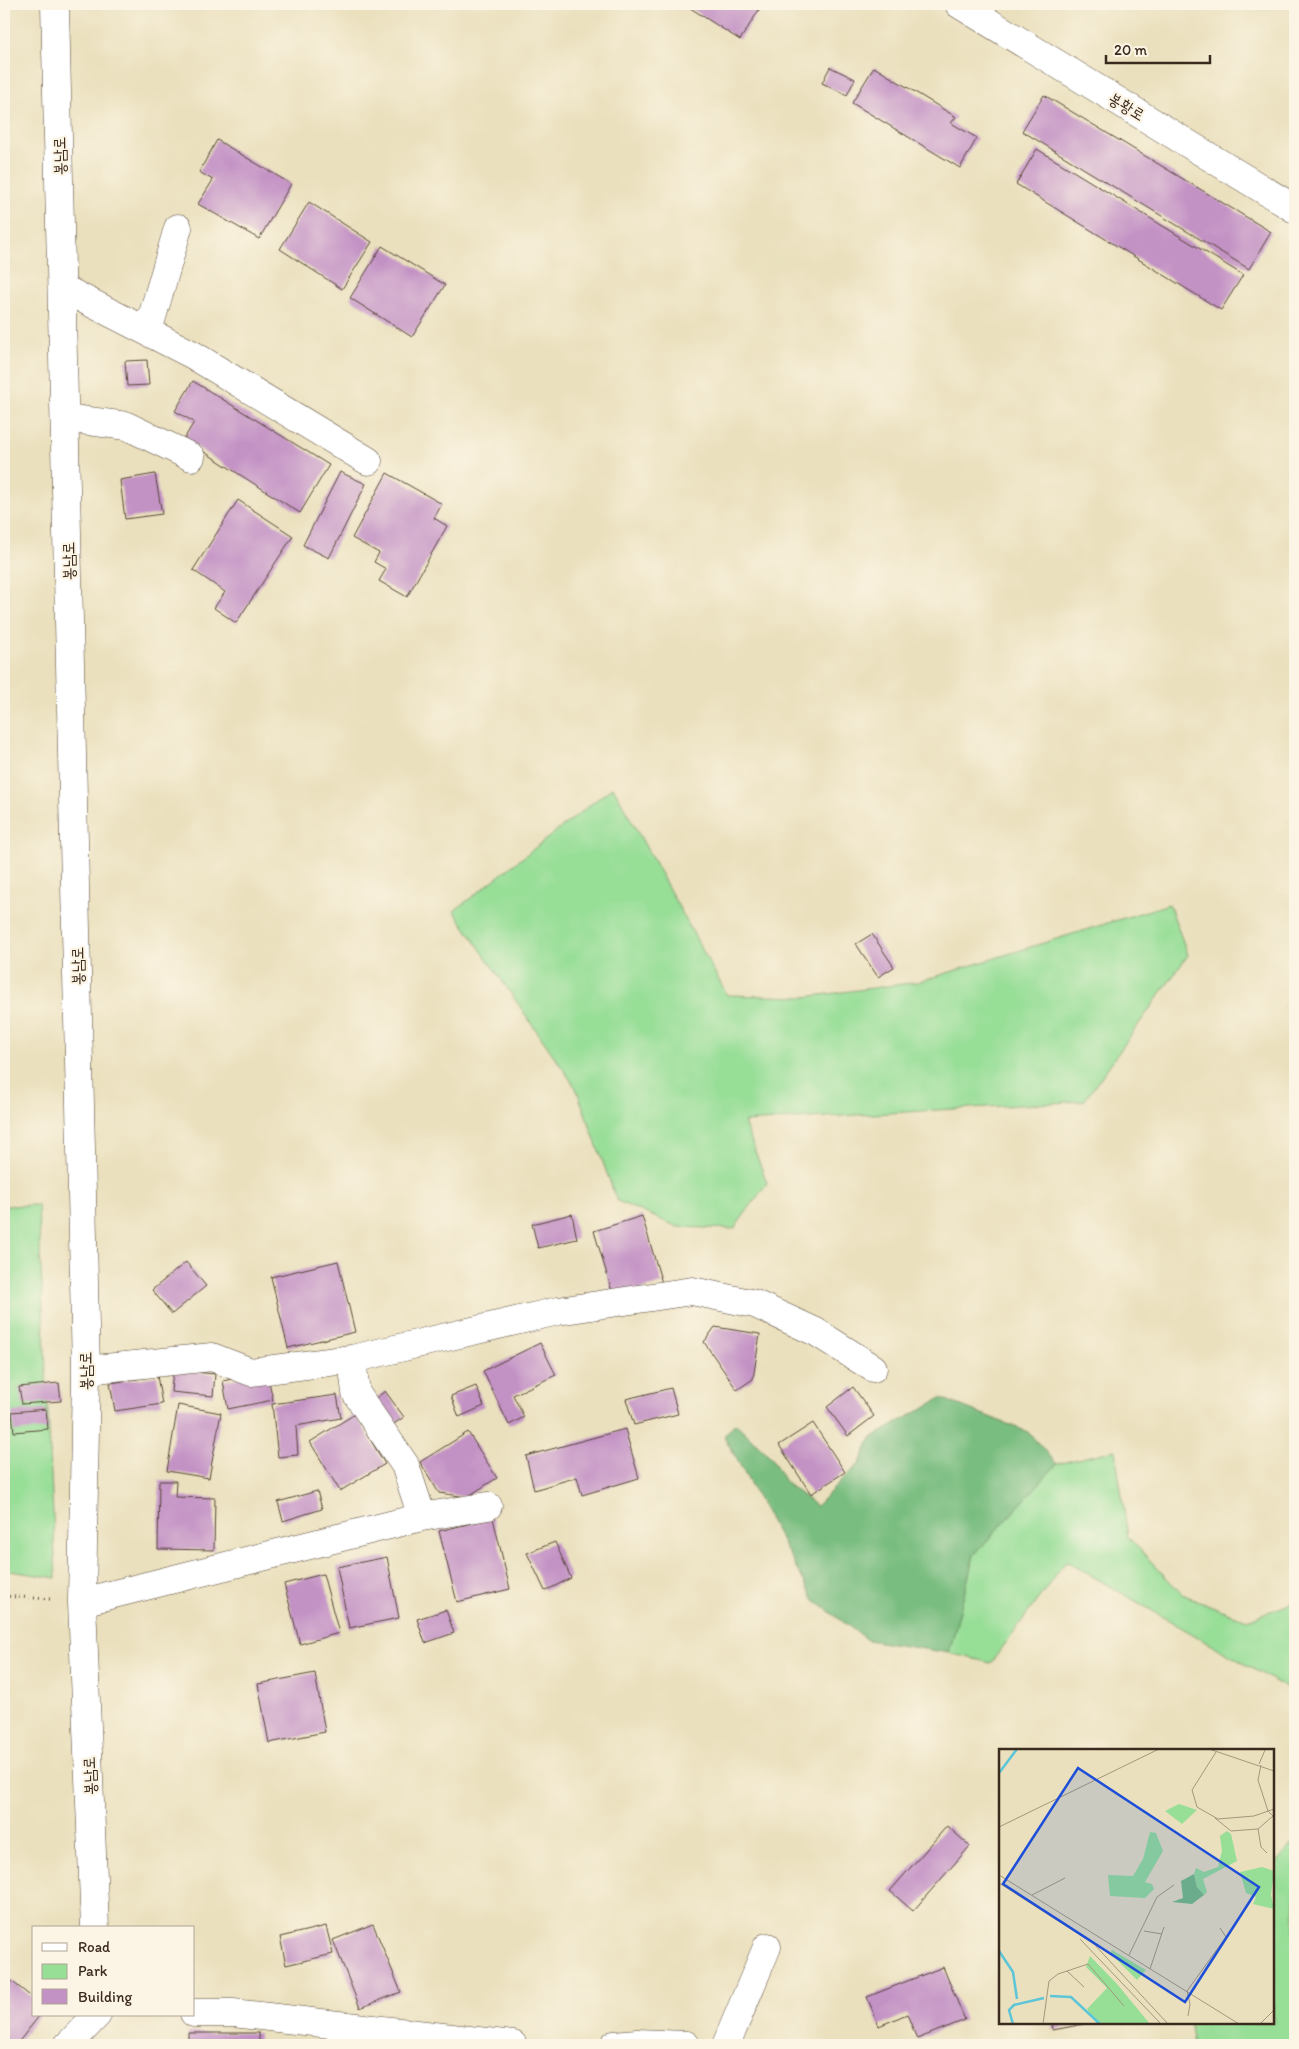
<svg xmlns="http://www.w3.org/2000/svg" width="1299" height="2049" font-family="Itim,'Poor Story',sans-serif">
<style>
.green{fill:#97de97;stroke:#69845a}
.forest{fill:#79bd80;stroke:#5a744f}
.building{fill:#c392c5}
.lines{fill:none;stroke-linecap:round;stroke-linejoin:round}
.minor-casing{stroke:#554536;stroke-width:29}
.path{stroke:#554536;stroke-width:3;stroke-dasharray:1 4;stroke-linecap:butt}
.minor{stroke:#fff;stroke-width:28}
.labels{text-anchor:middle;stroke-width:4.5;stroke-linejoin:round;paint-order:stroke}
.street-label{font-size:16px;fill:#3b2a1e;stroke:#fcf5e5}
.inset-river{fill:none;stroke:#5cc5d8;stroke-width:2.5}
.inset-road{fill:none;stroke:#a4977d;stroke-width:1}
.view{fill:#1d4ed8;fill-opacity:0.15;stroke:#1d4ed8;stroke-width:2.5}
.inset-edge{fill:none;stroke:#3b2a1e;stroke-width:2.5}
</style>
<rect width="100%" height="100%" fill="#fcf5e5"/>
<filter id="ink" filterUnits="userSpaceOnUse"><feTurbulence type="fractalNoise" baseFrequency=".02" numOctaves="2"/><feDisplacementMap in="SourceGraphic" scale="10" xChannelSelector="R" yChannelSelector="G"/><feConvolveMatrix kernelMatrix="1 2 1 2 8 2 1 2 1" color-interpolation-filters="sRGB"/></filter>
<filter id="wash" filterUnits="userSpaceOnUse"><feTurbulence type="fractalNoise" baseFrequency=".0096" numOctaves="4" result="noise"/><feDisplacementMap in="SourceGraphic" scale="20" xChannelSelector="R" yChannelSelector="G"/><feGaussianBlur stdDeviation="1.12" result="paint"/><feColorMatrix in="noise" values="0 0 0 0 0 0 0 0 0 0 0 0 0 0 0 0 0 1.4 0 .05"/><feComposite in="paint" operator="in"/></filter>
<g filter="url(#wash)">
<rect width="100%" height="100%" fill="#eae0bd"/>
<path class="green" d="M613,787L727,995L805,997L918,982L1169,904L1188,955L1084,1101L744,1122L767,1183L734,1229L678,1227L617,1201L576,1088L454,911Z
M38,1205L56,1578L4,1570V1206Z
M1115,1450L1128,1537L1182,1594L1247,1620L1295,1602V1693L1066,1561L991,1663L949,1653L974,1555L1057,1464Z
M1295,1842V2045H1194L1190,2023H1273V1867Z"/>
<path class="forest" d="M941,1398L1028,1432L1057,1464L974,1555L949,1653L867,1640L814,1600L724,1436L735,1423L771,1457L785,1482L816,1506L860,1463L871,1438Z"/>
<g id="blocks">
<path class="building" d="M684,4H761L762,5L740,40Z
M830,67L855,79L847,95L822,83Z
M874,67L956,117L951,123L977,138L960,168L852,103Z
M1044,95L1271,232L1249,269L1022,131Z
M217,140L291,184L259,239L198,204L213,180L199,172Z
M1037,149L1243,275L1221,310L1016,184Z
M309,202L372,242L342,289L280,249Z
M382,246L445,285L412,337L350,298Z
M147,360L149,385L127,386L125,361Z
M193,381L329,465L300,513L184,439L194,422L175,411Z
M340,472L366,484L329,558L303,545Z
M387,473L442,504L434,518L447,526L407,597L379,581L386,569L374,562L379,553L352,538Z
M155,474L162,514L125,519L120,480Z
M238,500L293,536L236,623L214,608L225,592L193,570Z
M872,934L894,967L878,977L856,944Z
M572,1214L577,1239L538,1248L532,1224Z
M642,1216L662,1283L614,1298L594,1231Z
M338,1261L355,1332L288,1348L271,1277Z
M186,1262L206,1286L172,1314L152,1290Z
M715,1327L760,1334L753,1379L737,1390L704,1342Z
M540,1343L556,1375L513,1395L524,1417L509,1425L483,1371Z
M173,1370L215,1374L213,1396L171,1392Z
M267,1372L273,1400L228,1409L223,1381Z
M157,1376L162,1404L115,1411L110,1383Z
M59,1383L61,1401L22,1404L19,1387Z
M476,1386L484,1406L459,1417L451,1396Z
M853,1387L874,1416L848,1436L827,1407Z
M671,1388L678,1414L634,1425L626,1399Z
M385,1391L404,1417L391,1426L372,1401Z
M337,1395L341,1418L296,1426L298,1455L278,1457L272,1404Z
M178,1405L221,1413L209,1478L167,1471Z
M46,1409L48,1429L14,1432L12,1412Z
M355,1414L385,1464L340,1491L310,1442Z
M813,1423L845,1472L811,1494L779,1445Z
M625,1429L639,1478L582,1495L577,1477L534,1490L526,1456Z
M468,1432L497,1478L467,1497L439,1493L420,1462Z
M159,1481H176L175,1497L215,1498L214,1550L158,1549Z
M317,1491L322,1509L283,1521L278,1502Z
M493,1518L510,1589L457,1602L439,1531Z
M555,1542L571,1578L545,1591L527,1553Z
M387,1557L399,1618L349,1628L337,1567Z
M323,1574L339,1633L300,1644L284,1584Z
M446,1610L454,1633L425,1643L417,1619Z
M315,1673L325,1732L269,1743L258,1684Z
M947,1826L970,1846L913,1911L890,1891Z
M373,1924L401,1992L360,2008L333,1940Z
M326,1926L333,1954L286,1965L280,1937Z
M943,1967L965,2020L917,2039L907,2014L879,2026L867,1997Z
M9,1979L34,1999V2015H40L16,2045H4V1986Z
M1052,2023H1084V2024L1053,2030Z
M188,2033H259V2045H188Z"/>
</g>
</g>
<g filter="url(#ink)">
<use href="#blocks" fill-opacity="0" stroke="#554536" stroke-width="1"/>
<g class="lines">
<g class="minor-casing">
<path id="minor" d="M55,4L86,1370L82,1602L95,1928
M959,4L1295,209
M62,288L193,355L368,461
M148,331L178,228
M65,418L127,426L191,457
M352,1359L356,1393L405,1465L422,1517
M86,1370L212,1357L251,1372L352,1359L558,1311L692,1291L755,1304L816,1332L873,1368
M82,1602L422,1517L488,1506
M194,2013H233L513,2045
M68,2045L97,2015
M614,2045L637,2043L686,2045
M726,2045L767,1947"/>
</g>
<path class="path" d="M4,1596L50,1599"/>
<use href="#minor" class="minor"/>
</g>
</g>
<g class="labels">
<g class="street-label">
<text transform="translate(1127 106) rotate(31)" y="6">봉황로</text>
<text transform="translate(59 156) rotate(-91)" y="6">봉남로</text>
<text transform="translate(68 561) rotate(-91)" y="6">봉남로</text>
<text transform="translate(77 966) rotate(-91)" y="6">봉남로</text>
<text transform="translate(85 1371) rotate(-90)" y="6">봉남로</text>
<text transform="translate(89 1776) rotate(-92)" y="6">봉남로</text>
</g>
</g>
<g transform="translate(999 1749)">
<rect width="275" height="275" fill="#eae0bd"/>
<path d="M180,55L198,61L183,75L166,62ZM228,82L232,85L238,112L204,130L208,143L205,146L198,138L195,125L197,119L205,123L219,118L223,102L221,87ZM151,83L157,84L164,102L146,133L153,135L155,140L146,149L111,147L109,126L134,127L144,110ZM263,118L275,122L272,146L275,160L254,155L257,148L247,144L241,123ZM113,201L147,221L138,231L111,204ZM91,207L118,235L151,275H98L88,260L108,239L87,218Z" fill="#97de97"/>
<path d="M195,125L198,138L205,146L193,155L173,153L184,149L182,132Z" fill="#79bd80"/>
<path class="inset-river" d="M0,24L18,0M0,202L14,223L18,250M51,247L72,248L101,275M14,275L10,261L15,256L45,249"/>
<path class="inset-road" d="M210,0L275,22M217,3L193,41L198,58L219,70L255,67L275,60M260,15L266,1M262,16L259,31L269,62L275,68M216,69L232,82L259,80M0,78L160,0M268,104L262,98L259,80L274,67M0,126L240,275M0,134L95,195L169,275M33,146L66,129M145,182L163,185M81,190L162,275M130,206L158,148L175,136M151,220L165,178M68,222L85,238M189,267L191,255L188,242L227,188L221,179M44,275L50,232L59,225L89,215L125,257M261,275L275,261"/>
<path class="view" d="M79,19L260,138L186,253L4,135Z"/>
<rect width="275" height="275" class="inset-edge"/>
</g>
<rect width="1299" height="2049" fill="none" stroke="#fcf5e5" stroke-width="20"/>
<rect x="32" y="1926" width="162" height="90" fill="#fcf5e5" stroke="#afa495"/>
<rect x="42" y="1943" width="25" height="8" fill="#ffffff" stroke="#afa495"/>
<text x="78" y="1952" font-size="15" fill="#3b2a1e">Road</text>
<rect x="42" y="1964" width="25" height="15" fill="#97de97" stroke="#afa495"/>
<text x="78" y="1976" font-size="15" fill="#3b2a1e">Park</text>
<rect x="42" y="1989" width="25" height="15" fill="#c392c5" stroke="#afa495"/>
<text x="78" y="2002" font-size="15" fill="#3b2a1e">Building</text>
<path d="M1106 55v8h104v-8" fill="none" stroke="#3b2a1e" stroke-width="2.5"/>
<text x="1114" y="55" font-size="15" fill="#3b2a1e" stroke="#fcf5e5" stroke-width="4" paint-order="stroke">20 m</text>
</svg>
